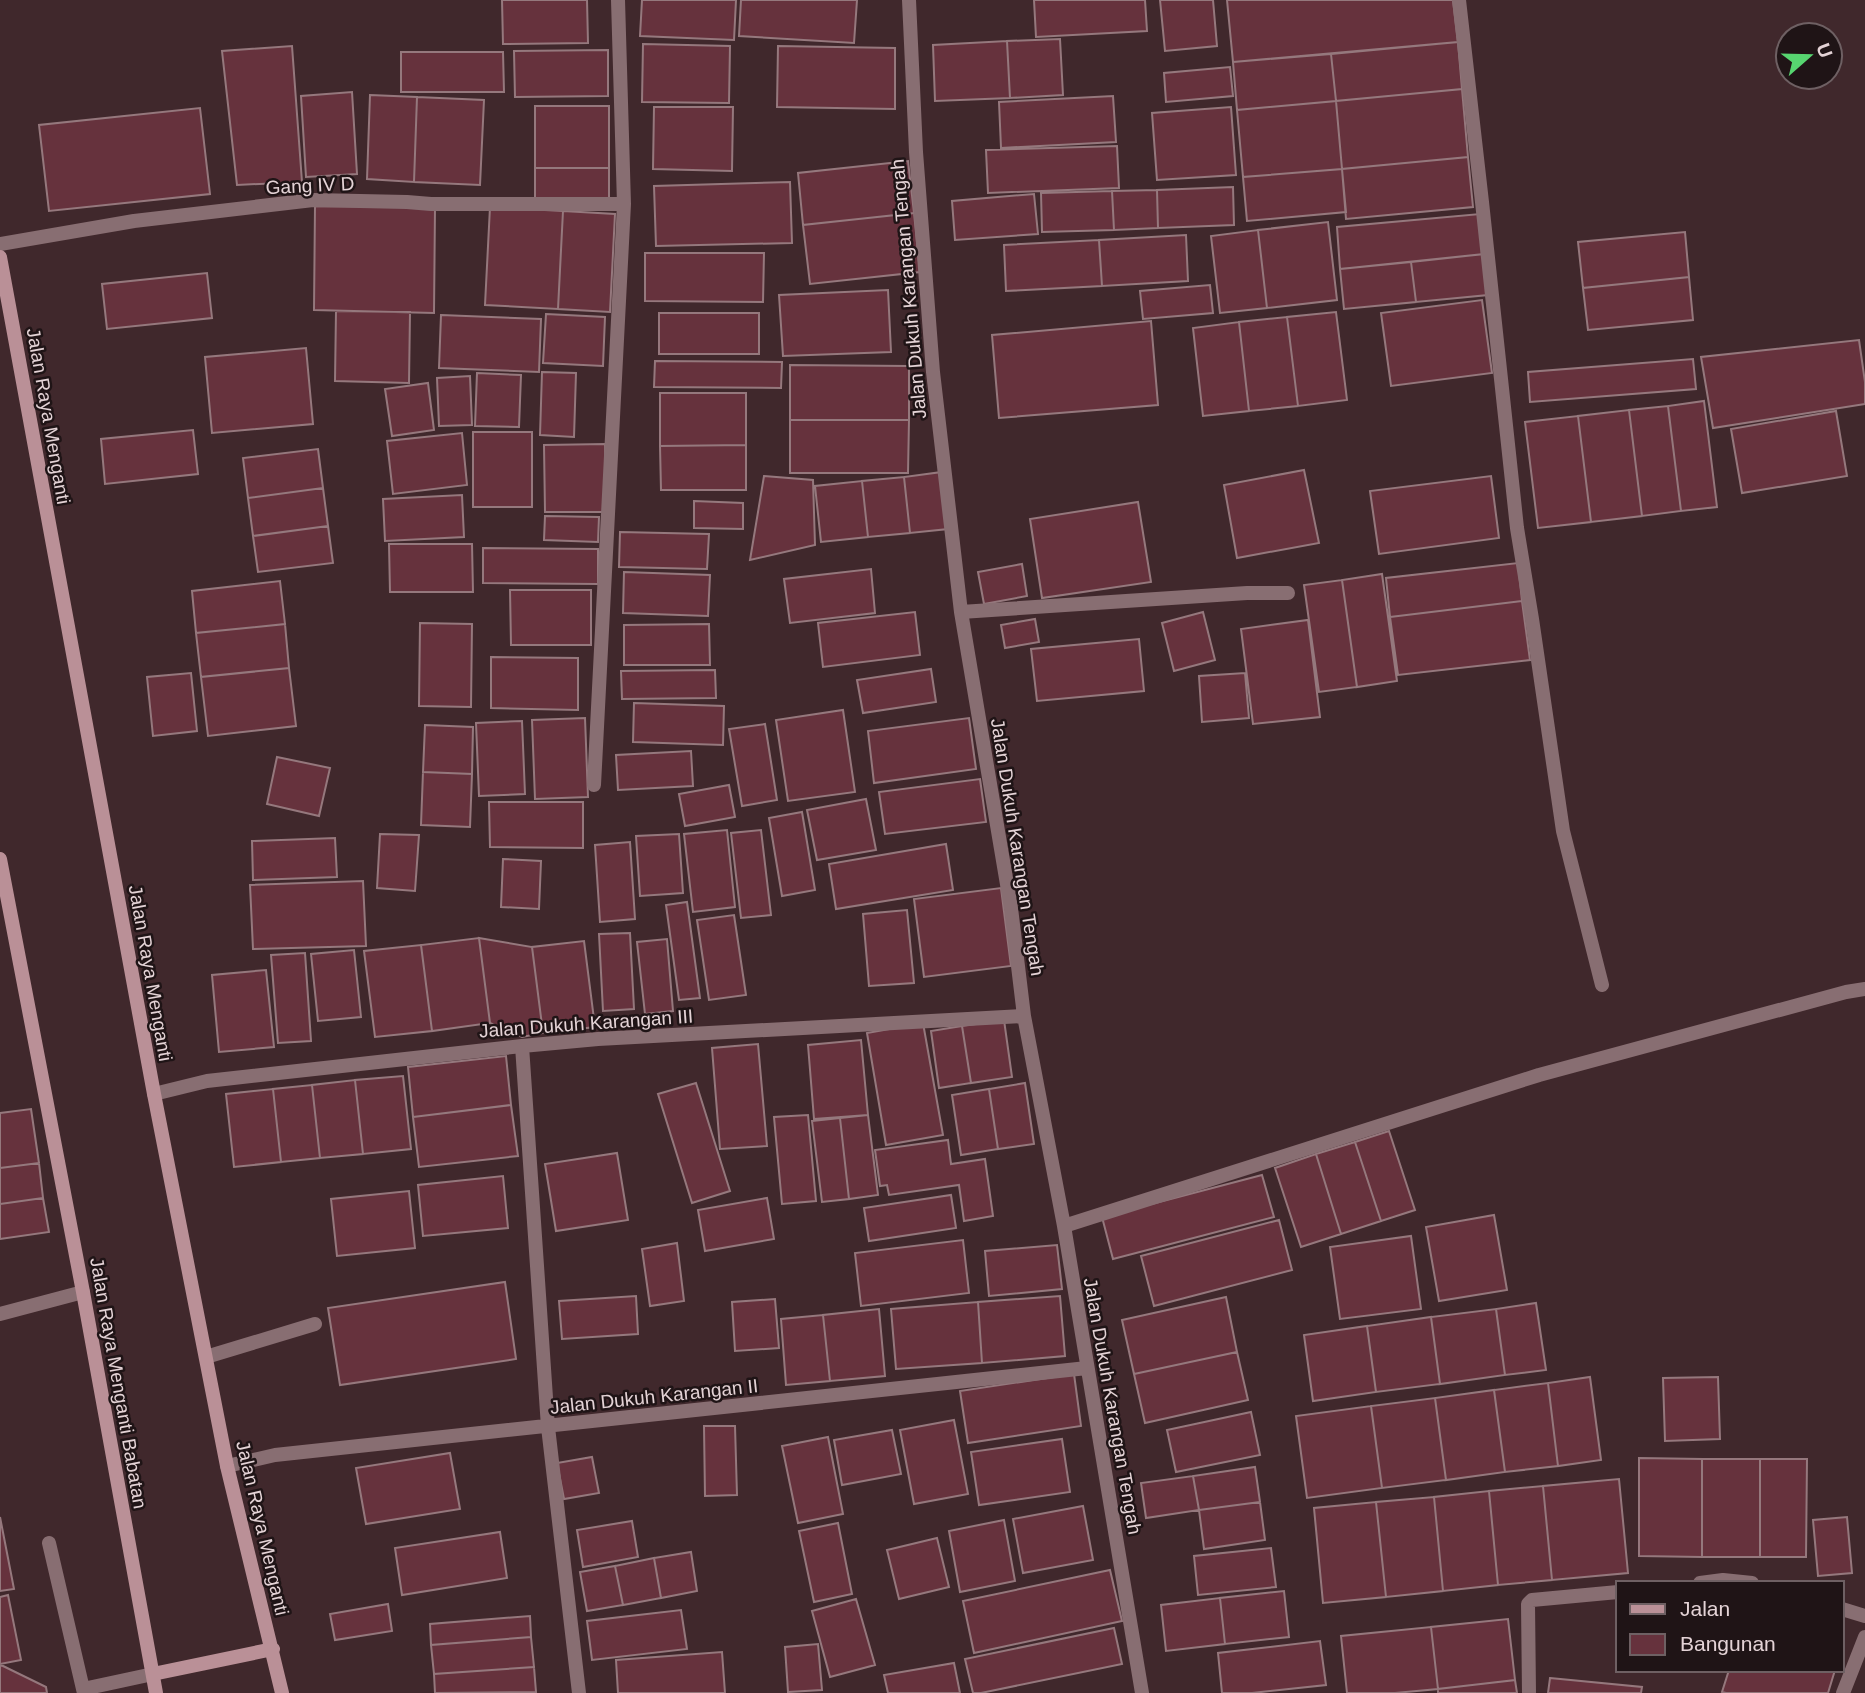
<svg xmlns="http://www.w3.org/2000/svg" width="1865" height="1693" font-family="Arial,sans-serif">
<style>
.building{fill:#66323d;stroke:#95787d;stroke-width:2}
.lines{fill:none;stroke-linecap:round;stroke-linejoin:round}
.service{stroke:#886e72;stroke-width:14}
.minor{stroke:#886e72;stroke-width:14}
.secondary{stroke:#ba9097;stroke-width:14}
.labels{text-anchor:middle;stroke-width:5;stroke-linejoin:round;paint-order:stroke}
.street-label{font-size:19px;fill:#e4d3d6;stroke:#1f1416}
</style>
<rect width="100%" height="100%" fill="#40282c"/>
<path class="building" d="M502,0H587L588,43L503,44Z
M642,0H736L734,40L640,36Z
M741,0H857L854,43L739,36Z
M1034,0H1145L1147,31L1036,37Z
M1160,0H1213L1217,46L1165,51Z
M1227,0H1453L1458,42L1233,62Z
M1060,39L1063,95L1010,98L1007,41Z
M1007,41L1010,98L935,101L933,45Z
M1458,42L1462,89L1336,101L1331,54Z
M643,44L730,46L729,103L642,102Z
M292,46L302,182L237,185L222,51Z
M778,46L895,48V109L777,107Z
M608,50V96L515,97L514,51Z
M401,52H503L504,92H401Z
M1331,54L1336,101L1237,110L1233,62Z
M1230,67L1233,96L1166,102L1164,73Z
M1462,89L1468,157L1342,169L1336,101Z
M352,92L357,174L306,177L301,96Z
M370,95L417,97L414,182L367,179Z
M1113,96L1116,142L1001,148L999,102Z
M417,97L484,100L480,185L414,182Z
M1336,101L1342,169L1243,177L1237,110Z
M535,106H609V168H535Z
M654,107H733L732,171L653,169Z
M1231,107L1236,175L1157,180L1152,113Z
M200,108L210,194L49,211L39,125Z
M1117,146L1119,188L988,193L986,150Z
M1468,157L1473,207L1346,219L1342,169Z
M908,161L914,213L803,225L798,173Z
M535,168H609V200L535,201Z
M1342,169L1346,212L1247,221L1243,177Z
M790,182L792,243L656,246L654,186Z
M1233,187L1234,225L1158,228L1157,190Z
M1157,190L1158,228L1114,230L1112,191Z
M1112,191L1114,230L1042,232L1041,193Z
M1034,194L1038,234L955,240L952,201Z
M315,206L435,207L434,313L314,310Z
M490,207L563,211L558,309L485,305Z
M563,211L615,214L610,312L558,309Z
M914,213L920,272L810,284L803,225Z
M1480,214L1484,254L1340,269L1337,227Z
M1328,222L1337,300L1267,308L1258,230Z
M1258,230L1267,308L1220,313L1211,236Z
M1685,232L1689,277L1583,288L1578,242Z
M1186,235L1188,281L1102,286L1099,240Z
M1099,240L1102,286L1006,291L1004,245Z
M645,253H764L763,302L645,301Z
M1484,254L1488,295L1416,302L1411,262Z
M1411,262L1416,302L1344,309L1340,269Z
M207,273L212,318L107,329L102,284Z
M1689,277L1693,320L1588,330L1583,288Z
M1210,285L1213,313L1143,319L1140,291Z
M888,290L891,352L783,356L779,295Z
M1482,300L1492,373L1391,386L1381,313Z
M336,311L410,312L409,383L335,381Z
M1336,312L1347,400L1298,406L1287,317Z
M659,313H759V354H659Z
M546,314L605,317L603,366L543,363Z
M441,315L541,319L539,372L439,368Z
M1287,317L1298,406L1249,411L1239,322Z
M1151,321L1158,405L999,418L992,335Z
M1239,322L1249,411L1203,416L1193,328Z
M1859,340L1865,382V404L1713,428L1701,357Z
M306,348L313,424L212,433L205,357Z
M1693,359L1696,389L1530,402L1528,372Z
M655,361L782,362L781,388L654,387Z
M790,365L909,366V420H790Z
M542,372L576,373L574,437L540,435Z
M477,373L521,375L519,427L475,426Z
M470,376L472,425L439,426L437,378Z
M428,383L434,430L392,436L385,389Z
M660,393H746V445L660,446Z
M1704,401L1717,507L1681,511L1668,406Z
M1668,406L1681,511L1642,516L1629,410Z
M1629,410L1642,516L1591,522L1578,416Z
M1836,411L1847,476L1742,493L1731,429Z
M1578,416L1591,522L1538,528L1525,422Z
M790,420H909L908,473H790Z
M193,430L198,474L105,484L101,439Z
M473,432H532V507H473Z
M462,433L467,485L393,494L387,441Z
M605,444L606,512H545L544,445Z
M746,445V490H661L660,446Z
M318,449L323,488L248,498L243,458Z
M1304,470L1319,543L1237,558L1224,485Z
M942,472L948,529L910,533L904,477Z
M764,476L813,480L815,545L750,560Z
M1491,476L1499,538L1379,554L1370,491Z
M904,477L910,533L868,537L862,481Z
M862,481L868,537L821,542L815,486Z
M323,488L328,526L253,536L248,498Z
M462,495L464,537L385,541L383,499Z
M694,501L743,503V529L694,528Z
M1138,502L1151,582L1042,598L1030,519Z
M545,516L599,517L598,542L544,540Z
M328,526L333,563L258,572L253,536Z
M620,532L709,534L707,569L619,567Z
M389,544H472L473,592H390Z
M483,548L598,549V584L483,583Z
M1518,563L1522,601L1390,617L1386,578Z
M1022,564L1027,596L984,604L978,572Z
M871,569L875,613L790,623L784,579Z
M624,572L710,575L708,616L623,613Z
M1382,574L1397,681L1357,687L1342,580Z
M1342,580L1357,687L1319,692L1304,585Z
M280,581L285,624L196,633L192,591Z
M510,590H591V645H511Z
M1522,601L1530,660L1398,675L1390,617Z
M915,612L920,655L823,667L818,623Z
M1203,612L1215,660L1174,671L1162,623Z
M1035,619L1039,642L1005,648L1001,625Z
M1308,620L1320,717L1253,724L1241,629Z
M420,623L472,624L471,707L419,706Z
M285,624L289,668L201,677L196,633Z
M709,624L710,665H624V625Z
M1139,639L1144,691L1037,701L1031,649Z
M491,657L578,658V710L491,708Z
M289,668L296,726L208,736L201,677Z
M931,669L936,702L863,713L857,680Z
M715,670L716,698L622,699L621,671Z
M191,673L197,731L153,736L147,677Z
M1245,673L1249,718L1202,722L1199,676Z
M634,703L724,706L723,745L633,742Z
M843,710L855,792L788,801L776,720Z
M585,718L588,797L535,799L532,720Z
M969,718L976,769L874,783L868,731Z
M522,721L525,794L479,796L476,723Z
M765,724L777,800L742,806L729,729Z
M425,725L473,727L472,774L423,772Z
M691,751L693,786L618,790L616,755Z
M277,757L330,768L319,816L267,804Z
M423,772L472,774L470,827L421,825Z
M980,779L986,822L885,834L879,792Z
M729,785L735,817L685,826L679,794Z
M866,799L876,850L817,860L807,810Z
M489,802H583V848L490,847Z
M802,812L815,890L782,896L769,818Z
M727,830L735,907L693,912L684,834Z
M761,830L771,915L741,918L731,833Z
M380,834L419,835L415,891L377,888Z
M679,834L683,893L640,896L636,836Z
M335,838L337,877L253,880L252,841Z
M630,842L635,919L600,922L595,845Z
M946,844L953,890L836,909L829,864Z
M503,859L541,861L539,909L501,907Z
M363,881L366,946L253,949L250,885Z
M1001,888L1011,966L924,977L914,899Z
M687,902L700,998L679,1000L666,905Z
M907,910L914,983L869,986L863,914Z
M734,915L746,995L709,1000L697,920Z
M630,933L634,1009L603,1011L599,934Z
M479,938L532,947L543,1033L522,1037L490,1023Z
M479,938L490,1023L432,1031L421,945Z
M667,939L673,1011L645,1014L637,942Z
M584,941L595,1027L543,1033L532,947Z
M421,945L432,1031L375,1037L364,951Z
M354,950L361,1017L318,1021L311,954Z
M305,953L311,1041L278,1043L271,955Z
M266,970L274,1047L219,1052L212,975Z
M1004,1020L1012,1077L971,1083L962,1026Z
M923,1023L943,1135L886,1145L867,1033Z
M962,1026L971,1083L939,1088L931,1031Z
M861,1040L868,1115L814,1119L808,1045Z
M758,1044L767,1146L720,1149L712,1048Z
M506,1056L511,1105L413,1117L408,1067Z
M403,1076L411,1149L363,1154L355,1080Z
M355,1080L363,1154L320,1158L312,1085Z
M696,1083L730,1191L692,1203L658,1094Z
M1025,1083L1034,1144L998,1149L989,1089Z
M312,1085L320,1158L281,1162L273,1089Z
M273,1089L281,1162L234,1167L226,1094Z
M989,1089L998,1149L961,1155L952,1095Z
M511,1105L518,1156L419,1167L413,1117Z
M31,1109L39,1163L0,1168V1113Z
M808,1115L816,1201L782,1204L774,1117Z
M868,1115L878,1195L849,1199L840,1118Z
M840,1118L849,1199L822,1202L812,1121Z
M1389,1131L1415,1210L1381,1221L1355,1142Z
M948,1140L951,1164L985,1159L993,1216L964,1221L959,1185L889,1195L887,1185L880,1186L875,1150Z
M1355,1142L1381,1221L1341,1234L1316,1154Z
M617,1153L628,1220L556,1231L545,1164Z
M1316,1154L1341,1234L1301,1247L1275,1168Z
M39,1163L43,1198L0,1204V1168Z
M1262,1175L1274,1217L1113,1259L1102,1217Z
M503,1176L508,1228L423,1236L418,1185Z
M409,1191L415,1248L337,1256L331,1199Z
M951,1195L956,1228L869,1241L864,1208Z
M43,1198L49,1232L0,1239V1204Z
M767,1198L774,1239L705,1251L698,1210Z
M1494,1215L1507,1290L1439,1301L1426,1227Z
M1279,1220L1292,1270L1154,1306L1141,1256Z
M1411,1236L1421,1309L1340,1319L1330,1247Z
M963,1240L969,1293L861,1306L855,1253Z
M677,1243L684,1301L650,1306L642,1249Z
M1057,1245L1062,1289L989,1296L985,1251Z
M505,1282L516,1359L340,1385L328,1308Z
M636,1296L638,1334L562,1339L559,1301Z
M1060,1296L1065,1356L982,1363L978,1302Z
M1226,1297L1237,1352L1134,1374L1122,1320Z
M775,1299L779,1348L735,1351L732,1302Z
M978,1302L982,1363L896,1369L891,1309Z
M1536,1303L1546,1370L1505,1375L1496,1309Z
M879,1309L885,1376L830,1381L823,1315Z
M1496,1309L1505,1375L1440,1384L1431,1317Z
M823,1315L830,1381L786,1385L781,1319Z
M1431,1317L1440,1384L1376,1392L1367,1326Z
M1367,1326L1376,1392L1313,1401L1304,1335Z
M1237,1352L1248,1400L1145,1423L1134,1374Z
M1074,1374L1081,1426L968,1443L960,1391Z
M1590,1377L1601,1460L1558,1466L1548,1383Z
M1718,1377L1720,1439L1665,1441L1663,1378Z
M1548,1383L1558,1466L1505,1472L1494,1390Z
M1494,1390L1505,1472L1446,1480L1435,1398Z
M1435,1398L1446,1480L1382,1488L1371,1406Z
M1371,1406L1382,1488L1307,1498L1296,1416Z
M1251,1412L1260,1455L1176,1472L1167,1430Z
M954,1420L968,1494L914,1504L900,1430Z
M704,1426H735L737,1495L705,1496Z
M892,1430L901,1474L842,1485L834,1440Z
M828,1437L843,1514L798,1523L782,1446Z
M1062,1439L1070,1492L979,1505L971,1452Z
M450,1453L460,1509L366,1524L356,1468Z
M592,1457L599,1493L564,1499L557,1463Z
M1639,1458L1702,1459V1557L1639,1556Z
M1702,1459H1760V1557H1702Z
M1760,1459H1807L1806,1557H1760Z
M1255,1467L1260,1502L1199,1510L1193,1476Z
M1193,1476L1199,1510L1146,1518L1141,1483Z
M1619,1479L1628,1573L1552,1580L1543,1486Z
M1543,1486L1552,1580L1498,1585L1489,1491Z
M1489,1491L1498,1585L1443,1591L1434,1497Z
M1434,1497L1443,1591L1386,1597L1376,1502Z
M1260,1502L1265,1540L1204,1549L1199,1510Z
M1376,1502L1386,1597L1323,1603L1314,1508Z
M1083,1506L1093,1560L1023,1573L1013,1519Z
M0,1517L14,1589L0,1591Z
M1847,1517L1852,1573L1818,1576L1813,1520Z
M1004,1520L1015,1581L960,1592L949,1531Z
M632,1521L638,1557L583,1567L577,1530Z
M838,1523L852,1594L814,1602L799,1531Z
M500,1532L507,1578L402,1595L395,1548Z
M937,1538L949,1587L899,1599L887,1550Z
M1271,1548L1276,1587L1198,1595L1194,1556Z
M691,1552L697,1591L661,1598L654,1558Z
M654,1558L661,1598L623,1605L615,1566Z
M615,1566L623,1605L587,1611L580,1572Z
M1110,1570L1122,1621L974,1653L963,1601Z
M1284,1591L1289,1637L1225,1644L1220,1598Z
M8,1595L21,1660L0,1664V1597Z
M1220,1598L1225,1644L1166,1651L1161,1605Z
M856,1599L875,1665L830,1677L812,1611Z
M388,1604L392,1631L335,1640L330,1614Z
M681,1610L687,1649L592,1660L587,1621Z
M530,1616L531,1637L431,1645L430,1624Z
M1508,1619L1515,1680L1438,1689L1431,1627Z
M1431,1627L1438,1689L1395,1693H1347L1341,1636Z
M1114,1628L1122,1664L981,1693H973L965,1659Z
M531,1637L534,1667L434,1674L431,1645Z
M1320,1641L1326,1685L1252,1693H1222L1218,1653Z
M818,1644L822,1690L788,1692L785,1647Z
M722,1652L725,1693H618L616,1660Z
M954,1663L960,1693H888L884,1675Z
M1,1665L46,1687L47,1693H0V1666Z
M534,1667L536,1692L435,1693L434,1674Z
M1729,1670H1835L1828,1693H1726L1722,1692Z
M1550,1678L1642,1687L1641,1693H1548Z
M1515,1680L1517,1693H1438V1689Z"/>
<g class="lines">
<path class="service" d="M206,1357L315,1324
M49,1543L83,1689
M84,1693L83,1689L153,1674"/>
<path class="minor" d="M909,0L916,152L933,372L961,612L1011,908L1024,1016L1064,1226L1142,1693
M1459,0L1482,202L1517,528L1532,619L1563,831L1602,985
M0,244L134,221L313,200L407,202L431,204H624
M961,612L1247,593H1288
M594,785L624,204L618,0
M522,1046L548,1427L579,1693
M154,1094L207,1081L522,1046L598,1039L1024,1016
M1064,1226L1539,1075L1846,992L1865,989
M0,1314L83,1292
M227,1466L275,1455L1087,1368
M1700,1583L1723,1580L1752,1583
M1842,1609L1865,1616
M1529,1693L1528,1604L1532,1600L1618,1592
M1843,1693L1865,1637"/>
<path class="secondary" d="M0,257L154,1094L227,1466L282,1693
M0,859L83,1292L156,1693
M153,1674L273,1649"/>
</g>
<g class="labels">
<g class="street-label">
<text transform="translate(310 185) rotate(-3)" y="7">Gang IV D</text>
<text transform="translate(908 289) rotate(-95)" y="7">Jalan Dukuh Karangan Tengah</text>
<text transform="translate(49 416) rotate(80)" y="7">Jalan Raya Menganti</text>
<text transform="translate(1018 847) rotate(81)" y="7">Jalan Dukuh Karangan Tengah</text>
<text transform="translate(151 973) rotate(80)" y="7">Jalan Raya Menganti</text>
<text transform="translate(586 1023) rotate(-4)" y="7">Jalan Dukuh Karangan III</text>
<text transform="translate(119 1383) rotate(80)" y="7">Jalan Raya Menganti Babatan</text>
<text transform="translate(654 1396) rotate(-6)" y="7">Jalan Dukuh Karangan II</text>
<text transform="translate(1113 1406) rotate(80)" y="7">Jalan Dukuh Karangan Tengah</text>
<text transform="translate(263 1528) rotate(77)" y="7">Jalan Raya Menganti</text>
</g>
</g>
<rect x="1616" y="1581" width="228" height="91" fill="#1f1416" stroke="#6e6063" stroke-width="2"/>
<rect x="1630" y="1604" width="35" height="10" fill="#ba9097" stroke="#6e6063" stroke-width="2"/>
<text x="1680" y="1616" font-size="21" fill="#e4d3d6">Jalan</text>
<rect x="1630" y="1634" width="35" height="21" fill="#66323d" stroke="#6e6063" stroke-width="2"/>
<text x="1680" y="1651" font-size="21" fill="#e4d3d6">Bangunan</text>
<g transform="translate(1809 56) rotate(70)"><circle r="33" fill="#1f1416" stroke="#6e6063" stroke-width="2"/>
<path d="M0-5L12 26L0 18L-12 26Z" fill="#57d570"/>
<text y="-10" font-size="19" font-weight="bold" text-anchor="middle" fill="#e4d3d6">U</text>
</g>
</svg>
